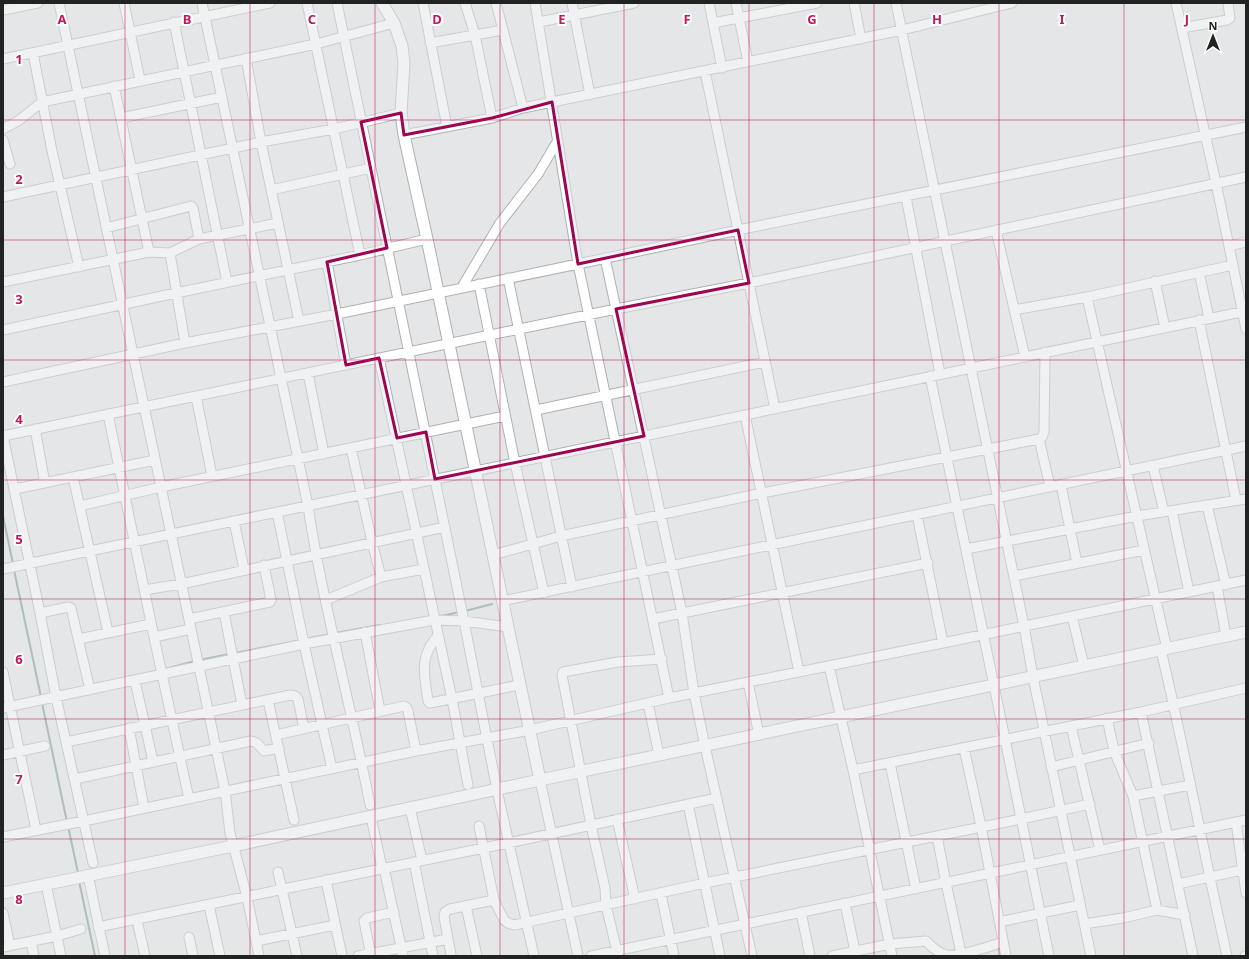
<svg xmlns="http://www.w3.org/2000/svg" width="1249" height="959" font-family="'Noto Sans',sans-serif">
<style>
.lines{fill:none;stroke-linecap:round;stroke-linejoin:round}
.stream{stroke:#6d8d8d;stroke-width:2}
.minor-casing{stroke:#aeb0b2;stroke-width:11}
.major-casing{stroke:#aeb0b2;stroke-width:13}
.minor{stroke:#fff;stroke-width:9}
.major{stroke:#fff;stroke-width:11}
.marked{fill:none;stroke:#9d0550;stroke-width:3;stroke-linejoin:round}
.grid{fill:none;stroke:#c2185b;stroke-width:1;stroke-opacity:0.55}
.grid-label{font-size:13px;text-anchor:middle;font-weight:bold;fill:#c2185b;stroke:#fff;stroke-width:4;stroke-linejoin:round;paint-order:stroke}
</style>
<rect width="100%" height="100%" fill="#e4e6e8"/>
<g class="lines">
<path class="stream" d="M3,516L13,564
M14,570L41,697
M465,611L492,604
M442,616L459,612
M335,633L380,625
M310,638L331,634
M235,653L297,641
M200,660L229,654
M165,669L195,661
M42,703L67,822
M68,826L78,873
M79,881L95,956"/>
<g class="minor-casing">
<path id="minor" d="M59,3L199,667L225,791L230,833L247,897L259,956
M124,3L140,80
M202,3L308,506C323,606 351,704 370,805
M307,3L360,255
M337,3L464,621L497,790L534,956
M423,3L447,127
M465,3L475,35L492,118
M496,3L523,108
M535,3L578,264L669,698
M572,3L590,95
M709,3L722,68
M736,3L748,62
M854,3L861,39
M896,3L1024,626L1033,677L1091,956
M1176,3L1216,183L1246,329
M3,10L38,3
M174,22L227,282
M539,22L634,3
M713,23L817,3
M1182,28L1227,20L1230,18L1228,3
M430,43L503,30
M33,53L52,151L79,267
M246,58L261,142L299,321
M3,59L270,3
M705,71L775,409
M114,86L149,252
M121,118L222,97
M3,129L18,121L42,102L316,44L394,23
M404,135L492,118L523,108L902,30L1012,3
M3,140L10,164
M271,190L371,168
M3,197L261,142L334,129L401,113
M906,197L940,374
M106,228L191,206L193,208L199,239
M996,230L1025,357
M1229,246L1246,242
M170,253L185,343
M605,258L682,613L694,693L705,746L752,956
M327,262L346,365
M1199,272L1209,318
M508,278L572,587
M1155,281L1165,328
M3,282L149,252L170,253L199,239L278,223
M479,284L515,463L544,593
M462,287L500,223L538,174L557,142
M1087,297L1167,649
M1014,310L1087,297L1233,265
M1199,320L1236,500
M3,330L176,293L360,255L427,239
M379,358L452,699L468,785
M308,373L324,454
M930,376L1005,739L1049,956
M3,382L185,343L337,314L578,264L738,230L1246,127
M196,396L212,476
M536,410L765,362
M108,414L154,637L189,799
M745,415L799,672
M35,429L45,483
M3,436L616,309L749,283L1246,177
M3,436L40,613L56,697L93,863
M1039,439L1050,487
M351,448L372,542L381,577
M1153,466L1164,512
M73,477L108,632
M1061,485L1077,563
M15,489L155,460
M1207,505L1226,585
M80,506L161,487L505,416
M1172,511L1189,592
M277,512L304,644L332,769
M917,515L943,643
M234,521L244,569
M966,549L1137,516L1246,499
M493,555L561,536L762,493L1039,439L1042,437L1044,432L1045,352
M3,569L1246,311
M1014,576L1144,550
M1217,586L1226,636
M144,590L181,584L445,527
M326,600L381,577L424,569
M502,601L1246,446
M224,612L242,705
M40,613L68,607L71,608L90,690
M1072,616L1084,666
M189,619L270,602L271,600L264,565
M653,619L928,563
M365,632L380,711
M438,635C435,640 430,645 428,651C421,666 426,685 428,701L430,703L519,685
M154,637L191,629
M79,639L151,624
M1161,650C1185,752 1204,854 1227,956
M829,666L853,770L892,956
M3,672L36,830
M135,681L153,761
M748,682L759,735
M268,700L294,820
M648,703L659,755
M3,708L304,644L434,620L464,621L508,627
M1141,712L1193,956
M1107,718L1114,751L1133,796L1157,910
M1071,726L1100,850
M129,728L144,808
M276,735L404,706L407,708L408,711L416,751
M66,742L290,695L295,696L298,699L304,729
M964,748L981,826L1006,956
M3,755L45,746
M890,763L916,889
M1051,767L1149,743
M853,770L1141,712L1246,688
M75,779L251,741L257,743L264,751L279,748
M540,780L578,956
M1133,796L1190,785
M688,804L720,956
M410,808L422,860
M371,817L382,868
M617,819L635,899
M1236,822L1246,893
M479,826L494,900L504,920L508,923L514,925L705,883L1021,819L1090,804
M937,836L946,883L961,953
M3,837L84,821L416,751L530,730L669,698L943,643L1246,580
M414,862L433,956
M384,868L403,956
M278,872L297,956
M88,875L105,956
M326,880L342,956
M46,884L61,956
M1178,884L1242,870
M661,894L674,956
M845,903L856,956
M209,905L220,956
M466,906L477,956
M801,912L810,956
M3,913L10,946
M137,920L145,956
M999,922L1080,905
M1084,924L1123,918L1157,910L1185,915
M98,927L508,843L717,798
M189,937L193,956
M256,941L335,925
M31,942L34,956
M3,947L57,936L81,929
M451,955L444,917L445,912L450,909L494,900
M358,956L448,939
M371,956L364,921L367,918L394,912
M591,956L1246,820
M618,956L606,905L605,888L591,825L562,675L563,672L618,662L662,659
M832,956L890,944L926,941C932,947 938,953 947,955C960,957 990,946 1003,942
M1245,956H1246"/>
</g>
<g class="major-casing">
<path id="major" d="M382,3L394,23L402,46L404,63L401,113L404,135L427,239L540,780
M3,893L233,846L540,780L1246,632"/>
</g>
<use href="#minor" class="minor"/>
<use href="#major" class="major"/>
</g>
<path d="M0 0H1249V959H0ZM552,102L578,264L738,230L749,283L616,309L644,436L435,479L426,432L397,438L379,358L346,365L327,262L387,248L361,122L401,113L404,135L492,118Z" fill="#e4e6e8" fill-opacity=".55" fill-rule="evenodd"/>
<path class="marked" d="M552,102L578,264L738,230L749,283L616,309L644,436L435,479L426,432L397,438L379,358L346,365L327,262L387,248L361,122L401,113L404,135L492,118Z"/>
<path class="grid" d="M125,3V956M250,3V956M375,3V956M500,3V956M624,3V956M749,3V956M874,3V956M999,3V956M1124,3V956M3,120H1246M3,240H1246M3,360H1246M3,480H1246M3,599H1246M3,719H1246M3,839H1246"/>
<g class="grid-label">
<text x="62" y="24">A</text>
<text x="187" y="24">B</text>
<text x="312" y="24">C</text>
<text x="437" y="24">D</text>
<text x="562" y="24">E</text>
<text x="687" y="24">F</text>
<text x="812" y="24">G</text>
<text x="937" y="24">H</text>
<text x="1062" y="24">I</text>
<text x="1187" y="24">J</text>
<text x="19" y="64">1</text>
<text x="19" y="184">2</text>
<text x="19" y="304">3</text>
<text x="19" y="424">4</text>
<text x="19" y="544">5</text>
<text x="19" y="664">6</text>
<text x="19" y="784">7</text>
<text x="19" y="904">8</text>
</g>
<rect width="1249" height="959" fill="none" stroke="#212222" stroke-width="8"/>
<g transform="translate(1213 36)" stroke="#ffffff" stroke-width="3" paint-order="stroke">
<path d="M0-3L7 15L0 10L-7 15Z" fill="#212222"/>
<text y="-6" font-size="11" font-weight="bold" text-anchor="middle" fill="#212222">N</text>
</g>
</svg>
